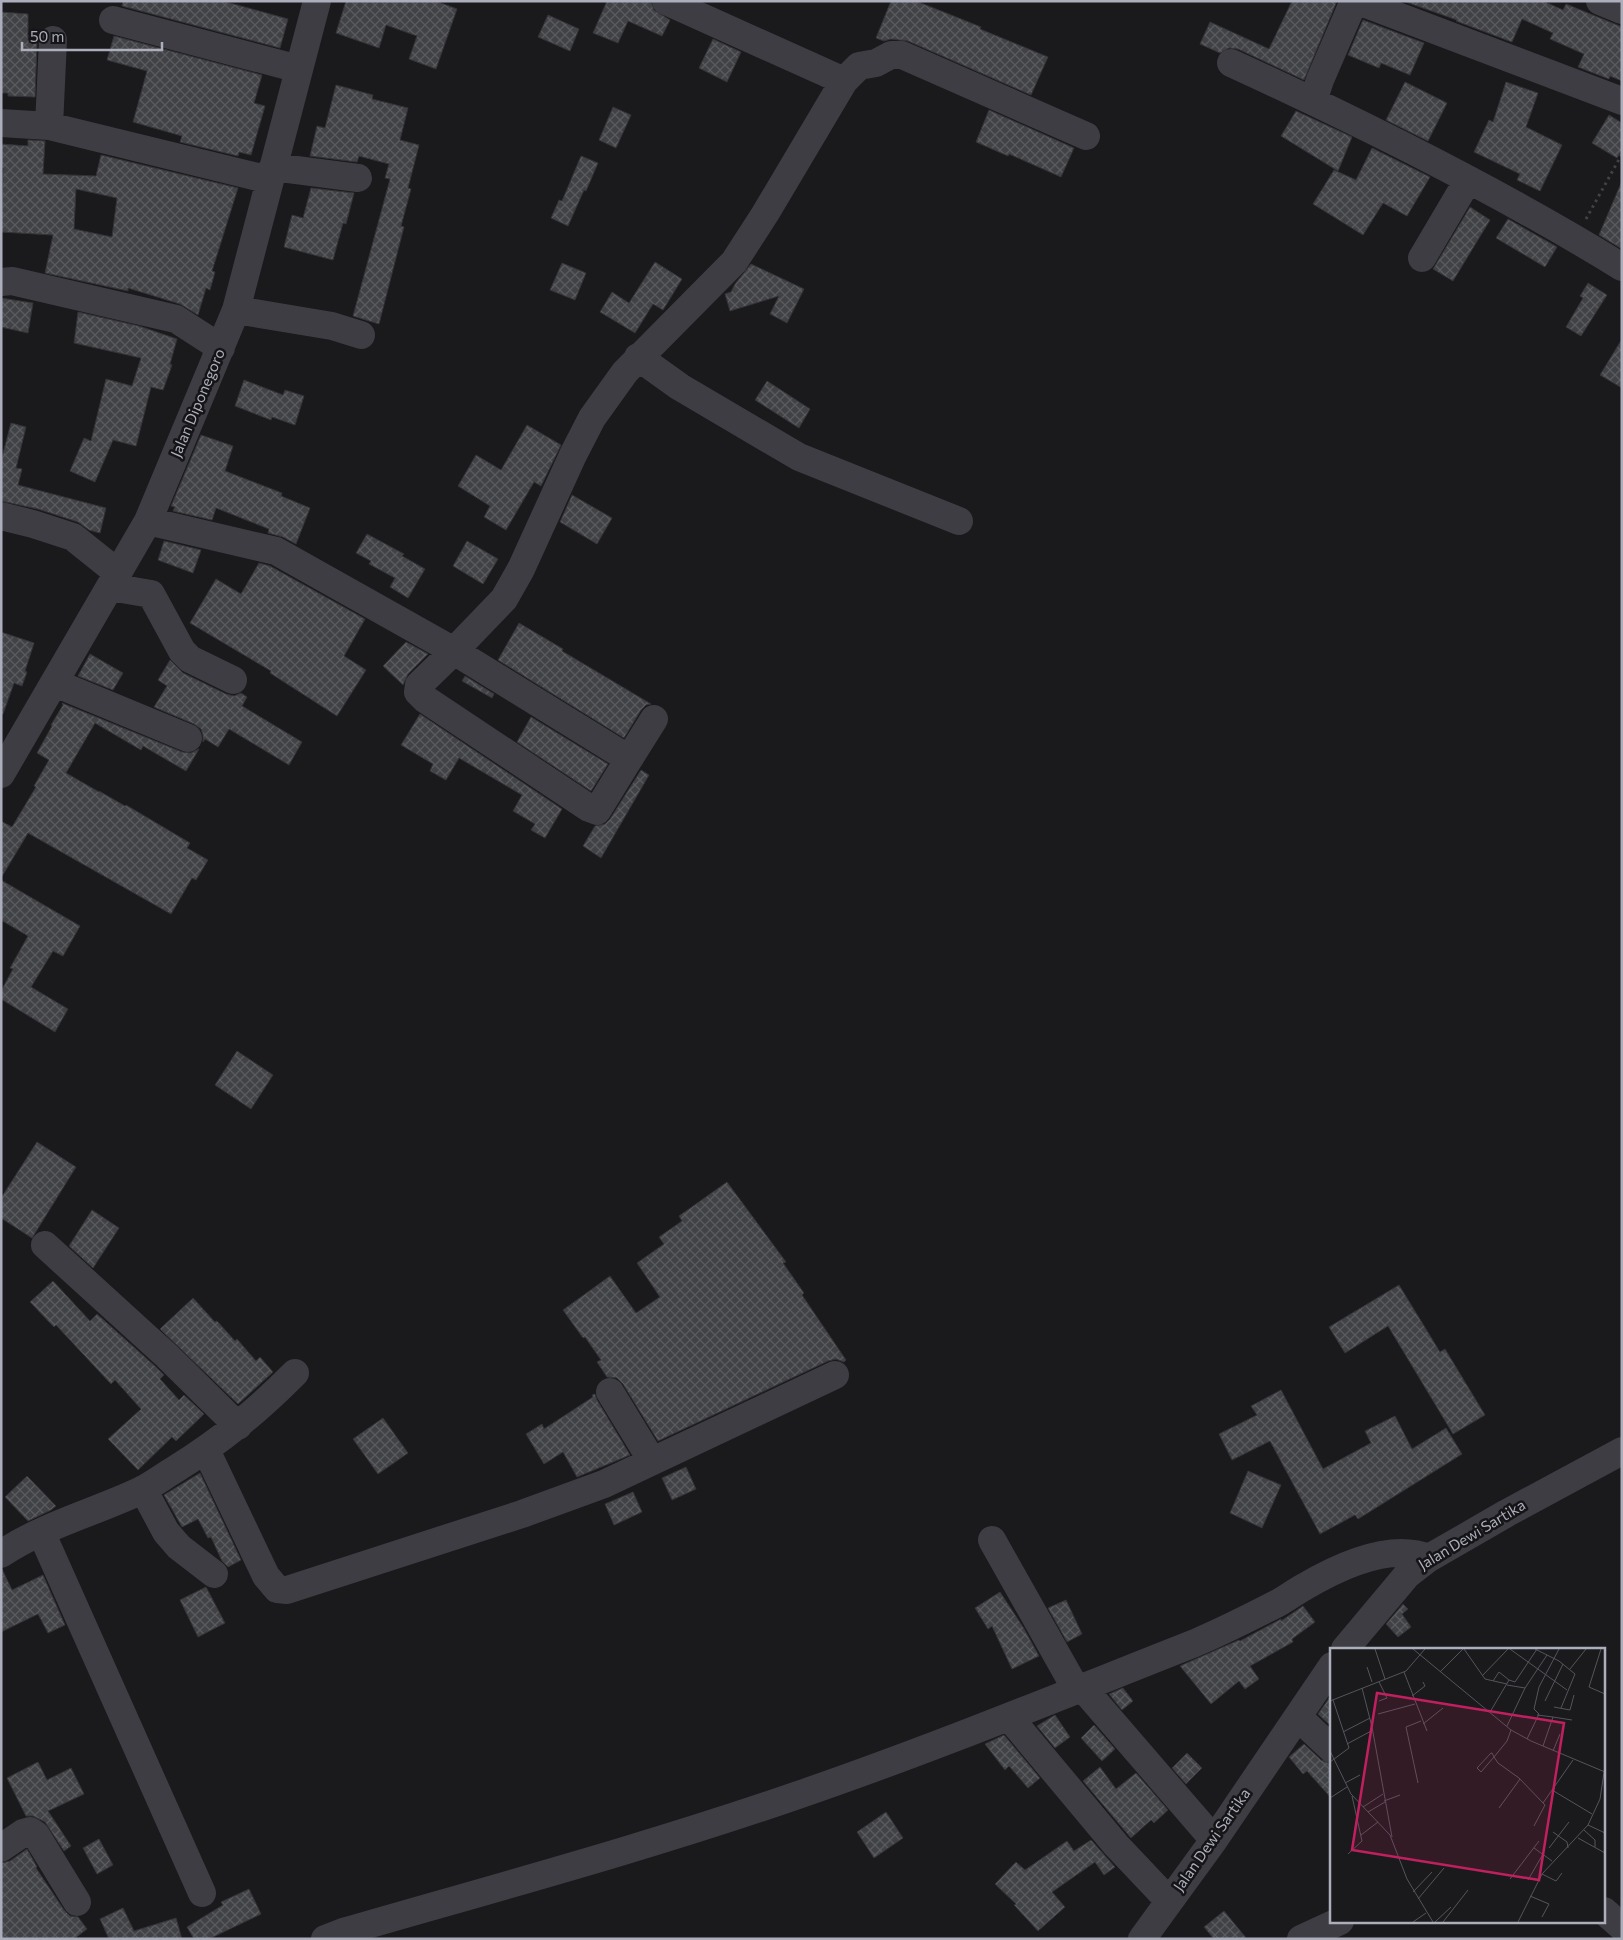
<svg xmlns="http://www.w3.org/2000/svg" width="1623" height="1940" font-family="Commissioner,sans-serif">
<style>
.building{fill:url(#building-cross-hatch);stroke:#343438;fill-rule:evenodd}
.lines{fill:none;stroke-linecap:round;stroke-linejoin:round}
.path{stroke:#404248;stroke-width:3;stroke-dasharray:2.5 4;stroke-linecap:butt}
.minor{stroke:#3d3d43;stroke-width:28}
.labels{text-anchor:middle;stroke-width:5;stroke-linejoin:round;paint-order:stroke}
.street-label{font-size:15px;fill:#acaebc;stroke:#151517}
.inset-road{fill:none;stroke:#54555c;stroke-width:1}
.view{fill:#c12060;fill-opacity:0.15;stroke:#c12060;stroke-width:2.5}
.inset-edge{fill:none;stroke:#acaebc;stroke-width:2.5}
</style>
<defs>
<pattern id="building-cross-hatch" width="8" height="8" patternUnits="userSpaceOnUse" patternTransform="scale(1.25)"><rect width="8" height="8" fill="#414246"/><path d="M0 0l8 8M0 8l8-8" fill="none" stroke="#5a5b5f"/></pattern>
</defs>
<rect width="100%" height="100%" fill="#1a1a1c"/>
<path class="building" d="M123,1H223L288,19L280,48L122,6Z
M346,1H436L457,9L436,69L409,59L417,36L386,25L379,48L336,33Z
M607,1H651L654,10L670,20L662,36L628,21L618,43L593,33Z
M891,1H916L981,27L980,29L1048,57L1031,95L908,41L891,39L884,41L876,38Z
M1292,1H1337L1304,80L1238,49L1229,48L1220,53L1200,44L1210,22L1269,49Z
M1403,1H1543L1563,10L1566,4L1622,27V81L1610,76L1609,79L1578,67L1584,54L1550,39L1553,33L1522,19L1512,42L1456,21L1457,20Z
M1,12L28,14V40L37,41L35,97L8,96V93H1Z
M548,15L579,29L570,51L538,37Z
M1363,20L1424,43L1410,75L1381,63L1379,68L1348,55Z
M114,36L262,75L254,103L265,106L251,155L239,152L238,156L180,142L182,136L133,122L147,71L107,60Z
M713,39L741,52L727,82L699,68Z
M1405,82L1447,103L1428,141L1386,120Z
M1506,82L1538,93L1526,127L1562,145L1540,191L1517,180L1520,174L1474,152L1489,120L1493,122Z
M336,85L373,95L372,99L408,108L400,140L419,145L408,188L411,189L401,226L404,227L379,324L353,316L390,179L385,178L389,164L359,156L357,162L310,156L317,126L325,128Z
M613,107L631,115L616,148L599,140Z
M989,110L1074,148L1061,177L1009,154L1008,156L976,142Z
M1296,111L1352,137L1338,171L1281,136Z
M1609,115L1622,123V150L1617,158L1592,143Z
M28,140L45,141L43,174L96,176L101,155L238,188L212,271L215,272L210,290L206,288L198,315L180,304L128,288V291L45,273L53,235L1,232L3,168H1V144L28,146ZM76,189L117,198L112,237L74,229Z
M1372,148L1430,177L1407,216L1383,203L1363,235L1313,204L1334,170L1356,180Z
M581,156L598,163L586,191L584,190L568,226L551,218L559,200L562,201Z
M1622,181V249L1599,235Z
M311,188L354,193L346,224L343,223L333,260L284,247L292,215L303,218Z
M1470,207L1490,220L1453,281L1433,269Z
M1508,219L1557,247L1545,267L1496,238Z
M655,262L682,279L663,310L653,304L635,333L600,312L612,292L629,303Z
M562,263L586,273L575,300L550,290Z
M751,264L804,289L787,323L770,314L779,296L730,311L725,294L731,292L735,284Z
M1588,283L1607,295L1581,336L1566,327L1583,298L1580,296Z
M1,298L33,303L28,333L1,327Z
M78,312L139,326L177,339L170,364L172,365L163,390L151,387L136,446L113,440L95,482L70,471L84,438L91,441L106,379L132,386L141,358L74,343Z
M1622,339V388L1600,375Z
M244,380L283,395L285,390L304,396L295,425L272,417L271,420L235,406Z
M767,381L810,409L799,428L755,400Z
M11,423L26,427L16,468L22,469L18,485L106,508L100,533L89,530L78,522L38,509L1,501V461Z
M527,425L561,445L541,486L534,482L506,530L484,517L490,506L458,486L476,455L501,470Z
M201,435L233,446L225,471L282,493L281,496L310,508L296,544L283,537L268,533L269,529L216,508L212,520L173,511L175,507L171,506Z
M572,495L612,518L597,544L560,522Z
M367,534L404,554L402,556L425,569L408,598L390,587L395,578L369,564L371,561L356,553Z
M164,541L201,550L193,573L158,560Z
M467,541L498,559L483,584L453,566Z
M259,563L270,566L365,619L344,656L366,670L337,716L270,673L271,671L190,623L216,579L241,594Z
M519,623L563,649L562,651L651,704L646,705L641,710L624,738L498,660Z
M1,632L34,643L25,671L27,672L22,686L14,683L3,714H1Z
M406,642L428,654L408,674L403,685L383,666Z
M90,654L123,673L113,690L78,676Z
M170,660L183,673L226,694L234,696L241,693L247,697L242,706L302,742L289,765L229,729L218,747L205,739L203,742V735L201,729L194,724L154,707L167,686L158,680Z
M465,676L494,694L492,698L462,681Z
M62,703L182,752L191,753L199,749L186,771L143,746L141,750L95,723L66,773L99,792V791L125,806L126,805L190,843L187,848L208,860L196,880L192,878L171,914L28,833L1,878V821L12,827L36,787L34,786L49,760L37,753L52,726L51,725L63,705Z
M420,714L562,809L545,838L531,830L535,824L513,811L522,795L459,758L446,780L430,771L433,764L401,745Z
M531,717L608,764L591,791L517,742Z
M641,770L649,775L601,858L583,846L595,826L605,824L610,819Z
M1,880L80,926L63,956L53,951L31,987L68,1009L55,1032L1,999V991L13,969L10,968L28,936L1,920Z
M237,1051L273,1075L251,1109L215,1085Z
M37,1142L76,1167L32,1238L1,1218V1198Z
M727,1182L786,1262L783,1263L804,1293L802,1295L846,1360L844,1362L836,1359L828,1361L658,1441L623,1384L617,1378L607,1377L597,1362L601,1360L585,1337L583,1338L563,1310L610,1276L636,1313L660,1297L637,1263L664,1244L659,1237L682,1221L679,1216Z
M92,1210L119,1228L93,1268L69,1246Z
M53,1281L90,1321L97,1314L156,1367L164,1375L160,1379L179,1400L184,1395L204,1414L176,1441L172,1437L138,1470L108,1439L141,1409L115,1380L111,1384L56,1325L54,1327L30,1302Z
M1399,1285L1440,1352L1445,1349L1485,1415L1453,1434L1388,1326L1345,1353L1329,1327Z
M193,1298L215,1322L217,1321L235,1341L237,1339L256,1361L260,1357L273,1372L238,1404L160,1329Z
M1281,1390L1323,1469L1371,1443L1365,1431L1395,1416L1412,1449L1446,1428L1462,1454L1358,1519L1355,1515L1320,1534L1270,1441L1232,1460L1219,1434L1257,1415L1251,1406Z
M595,1394L597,1400L630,1455L577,1477L563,1452L544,1464L526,1434L542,1424L544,1429L593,1397L592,1395Z
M383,1418L408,1453L378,1474L353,1439Z
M686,1467L696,1489L672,1500L662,1478Z
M1248,1471L1281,1485L1262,1528L1230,1513Z
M200,1473L241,1560L228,1567L222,1561L211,1537L208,1538L198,1519L182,1527L164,1495Z
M27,1476L56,1506L51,1510L28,1521L5,1497Z
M633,1492L642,1512L614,1525L605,1504Z
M2,1569L12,1590L43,1575L65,1625L48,1633L38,1614L1,1632Z
M206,1587L225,1623L198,1637L180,1600Z
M1000,1592L1023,1627L1039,1656L1012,1669L992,1626L988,1629L975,1608Z
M1066,1600L1082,1634L1067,1642L1048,1608Z
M1403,1604L1408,1609L1402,1614L1411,1627L1398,1637L1386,1624Z
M1303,1606L1315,1622L1292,1639L1293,1642L1250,1666L1259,1679L1245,1689L1239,1681L1211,1704L1180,1666L1239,1640L1240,1641L1281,1619V1621Z
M1123,1688L1133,1701L1122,1710L1109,1694Z
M1332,1694V1727L1318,1714Z
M1055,1715L1070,1737L1055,1748L1037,1726Z
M1094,1725L1115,1749L1102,1761L1081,1738Z
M1004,1735L1040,1778L1028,1788L1009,1766L1005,1770L985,1744Z
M1304,1744L1321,1760L1332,1764V1799L1307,1771L1303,1774L1289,1757Z
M1187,1753L1202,1768L1186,1784L1172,1768Z
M38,1762L47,1780L71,1768L84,1794L48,1811L71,1846L64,1851L45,1822L33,1816H26L7,1778Z
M1100,1767L1116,1789L1136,1773L1168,1810L1154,1823L1151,1820L1131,1838L1083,1781Z
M886,1812L903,1838L874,1858L857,1832Z
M99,1839L113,1865L97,1874L83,1848Z
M1091,1840L1115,1867L1104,1875L1095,1862L1052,1892L1065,1907L1038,1931L1014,1905L1016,1904L995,1884L1016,1862L1025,1870L1067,1841L1074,1851Z
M27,1849L37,1867L36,1868L64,1910L70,1916L78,1917L87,1929L74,1939H1V1863L10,1861Z
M249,1889L261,1914L209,1939H194L187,1927L223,1905L221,1902Z
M123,1908L134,1931L176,1918L182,1939H109L100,1919Z
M1224,1911L1247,1939H1214L1204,1927Z"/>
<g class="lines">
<path class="path" d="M1586,219L1622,154"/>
<path class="minor" d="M666,1L844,81
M1358,1L1622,101
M1600,1L1622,10
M113,20L299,69
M1231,63C1364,124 1497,190 1622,267
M1313,101L1320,80L1354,1
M1,123L49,126L270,180
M49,126L53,40
M273,167L358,178
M1422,258L1468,180
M1,282L12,281L176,319L221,348
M236,310L332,326L361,335
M638,357L680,387L799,457L959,521
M1,516L33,524L73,537L118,573
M148,521L276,551L454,651L629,759L597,811L589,808L425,699L418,692L419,685L454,651L504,599L521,569L573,455L592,418L625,372L734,262L765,214L844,81L859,66L876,63L891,55H902L1086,136
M110,587L151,594L182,651L190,659L233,680
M55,683L188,738
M629,759L654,719
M1,774L148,521L236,310L317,1
M45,1245L167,1356L238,1426
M610,1392L652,1461
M206,1450L266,1576L277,1589L287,1590L522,1514L604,1484L835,1375
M143,1489L166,1532L179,1547L214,1574
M41,1532L202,1893
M992,1540L1076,1689
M1,1554C44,1525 96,1512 142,1490C153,1484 164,1476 174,1470C222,1440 256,1412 295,1373
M1345,1649L1407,1575L1429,1558L1507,1513L1622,1451
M1082,1687L1214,1840
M1009,1717L1116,1845L1169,1901
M1298,1717L1332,1749
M1,1848L23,1833L30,1831L36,1835L77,1902
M1604,1911L1622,1927
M325,1939L343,1932C495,1888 648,1847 798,1795C932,1749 1063,1695 1195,1643C1223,1631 1251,1617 1278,1603C1287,1598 1295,1592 1304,1587C1338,1567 1390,1542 1429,1558
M1142,1939L1214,1840L1332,1666
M1301,1939L1340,1921"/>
</g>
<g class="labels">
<g class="street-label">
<text transform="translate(198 403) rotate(-67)" y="5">Jalan Diponegoro</text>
<text transform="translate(1472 1535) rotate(-31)" y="5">Jalan Dewi Sartika</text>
<text transform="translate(1212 1840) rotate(-55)" y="5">Jalan Dewi Sartika</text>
</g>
</g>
<g transform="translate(1330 1648)">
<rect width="275" height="275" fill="#1a1a1c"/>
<path class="inset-road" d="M45,1L55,31M83,1L181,82L201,93L275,124M134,1L155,31L177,36M180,1L237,42M205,1L229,13L245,26L231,60M271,1L259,39L275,46M37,19L42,34M240,21L256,1M74,24L97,83M110,24L133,1M152,28L178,1M179,32L185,34L207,1M49,34L57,50L49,53M177,37L195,40M32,40L42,79L62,189M82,48L95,38L93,34M0,53L76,23L95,1M215,53L233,16M224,59L240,62L244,47M160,64L179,32L169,24L163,33M48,66L85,56M207,67L223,69L213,98M223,69L242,72M93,76L113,60M177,78L195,40L217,7M181,82L177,93L164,109L151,124L147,120L161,105H162L164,109L168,115L189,130L215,157L204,178M13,84L40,70M197,91L209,66L204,61L209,39L229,1M17,96L43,82M0,103L21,146L60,187L77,231L103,274M223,103L230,86M0,114L19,100L3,52M15,135L30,127M88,135L76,79L91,73M222,142L262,166M0,150L17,139M54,153L70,147M213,155L243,112M33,159L53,146M169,160L190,131M38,164L55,154M258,177L275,185M254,182L265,192V199M223,184L237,194L238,200M31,187L48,174M248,190L275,205M204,200L222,213M219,200L239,174M18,206L32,193L22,148M212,226L226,233L232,225M180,231L209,193M198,232L213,206M83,244L102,224M200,248L219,256L212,269M88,251L114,220M83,274L96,265M105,274L121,259M113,274L138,242M188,274L212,226L258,177L270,151L275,118"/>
<path class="view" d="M47,45L234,75L209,232L22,202Z"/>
<rect width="275" height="275" class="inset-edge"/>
</g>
<rect width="1623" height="1940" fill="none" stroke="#acaebc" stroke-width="5"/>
<path d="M22 42v8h140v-8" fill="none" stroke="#acaebc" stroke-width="2.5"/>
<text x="30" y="42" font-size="15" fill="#acaebc" stroke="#151517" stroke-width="4" paint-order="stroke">50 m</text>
</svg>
